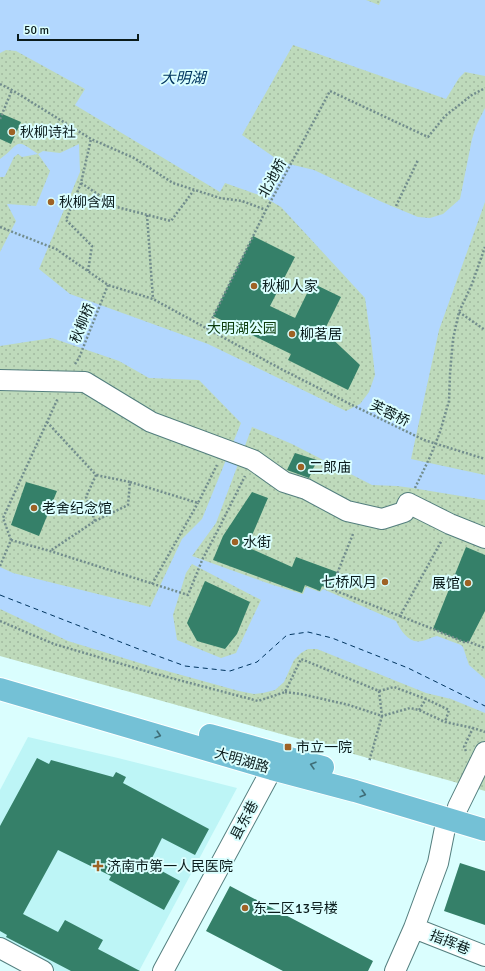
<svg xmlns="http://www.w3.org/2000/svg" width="485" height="971" font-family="Signika,'Noto Sans SC',sans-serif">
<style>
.built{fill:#bdf5f6}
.grass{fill:url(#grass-dots)}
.water{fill:#b2d7fe;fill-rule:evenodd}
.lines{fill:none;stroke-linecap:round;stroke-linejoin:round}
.ferry{stroke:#013560;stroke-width:1;stroke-dasharray:5 4;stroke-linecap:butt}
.building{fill:#358069}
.minor-casing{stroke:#537e7e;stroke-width:22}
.major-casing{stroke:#fff;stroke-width:24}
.path{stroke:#728d8d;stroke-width:2.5;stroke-dasharray:2 2;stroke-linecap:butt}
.minor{stroke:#fff;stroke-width:20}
.major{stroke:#74c1d6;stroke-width:22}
.oneway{stroke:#3f6e78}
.poi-dot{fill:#9e6225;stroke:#dafefe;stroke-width:1.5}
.labels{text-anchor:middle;stroke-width:4;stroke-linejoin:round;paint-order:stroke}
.poi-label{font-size:14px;fill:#0a1b1b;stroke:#dafefe;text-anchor:start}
.street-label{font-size:14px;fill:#0a1b1b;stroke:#dafefe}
.park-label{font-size:14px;fill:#0d3c0c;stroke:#dafefe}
.water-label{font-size:15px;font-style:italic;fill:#013560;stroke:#dafefe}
</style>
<defs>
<pattern id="grass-dots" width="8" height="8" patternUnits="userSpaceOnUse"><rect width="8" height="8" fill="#bedabb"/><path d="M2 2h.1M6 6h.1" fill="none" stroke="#a2baa0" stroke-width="1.8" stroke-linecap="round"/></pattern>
</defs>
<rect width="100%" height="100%" fill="#dafefe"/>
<path class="built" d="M28,737L118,758L237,788L139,971H56L0,942V790Z"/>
<path class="grass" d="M0,0H485V791L451,781L0,656Z"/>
<path class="water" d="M0,0H366L379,5L381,0H485V76L465,72L459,78L446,99L293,45L242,135L281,162L314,170L382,202L418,217L430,218L443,214L460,199L472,139L476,126L485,108V202L439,330L411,459L485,475V500L412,488L397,486L372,485L292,444L252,427L216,523L192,556L270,584L302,594H303L306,587L320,592L323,589L396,621C401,631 409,644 422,641C427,640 432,637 437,636L461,645L463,647L469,665L485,679V713L451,699L426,693L317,649H308L301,653L294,660L284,682L275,690L263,693L254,694L239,691L156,668L68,641L0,609V567L13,573L150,607L182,539L202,519L241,423L199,380L149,378L119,361L52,338L0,346V252L16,221L7,204L36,206L50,171L38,154L22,157L18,154L14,157L5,176L4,177H0V159C21,144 13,136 38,154L43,151L60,153L79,144L80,172L39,269L70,294L208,344L346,411L360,404L369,392L375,375L371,340L365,298L281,207L262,196L225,183L220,192L75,105L85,89L16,51L6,50L0,53ZM192,564L261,600L236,653L221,658L177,640L173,615L186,573Z"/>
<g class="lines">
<path class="ferry" d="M0,595L136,648L185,666L230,671L257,662L287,635L308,632L332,638L408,668L485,706"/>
</g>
<path class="building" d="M0,113L21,122L11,144L0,139Z
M253,236L295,257L270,306L295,318L312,283L341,297L324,331L360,365L348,390L288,360L291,354L213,316Z
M295,453L317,460L309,478L287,470Z
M26,482L57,491L39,536L11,525Z
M252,492L268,498L247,547L292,567L296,557L337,572L331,589L322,586L320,591L305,585L302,593L213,560L223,536Z
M466,547L485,555V611L469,642H464L433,629Z
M205,581L250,602L237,634L225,649L197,641L187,623Z
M37,758L49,764L51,760L113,777L116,772L126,777L123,783L209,829L195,855L162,838L149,864L180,881L164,910L109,880L111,876L58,850L23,914L58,932L65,920L103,940L98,949L140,971H71L6,937L7,935L0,931V826Z
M460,863L485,871V925L444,911Z
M230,886L373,961L368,971H283L206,931Z"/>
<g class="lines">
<g class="minor-casing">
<path id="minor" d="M0,380L85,382L151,422L253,460L284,482L306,489L347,511L382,519L404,512L408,503L450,524L485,538
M458,807L485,752
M414,928L485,956
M0,948L43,971
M163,971L272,769L279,754
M395,971L414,928L438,863L447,818"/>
</g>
<g class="major-casing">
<path id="major" d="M0,689L272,769L355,791L485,830
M210,735L279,754L290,758L323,767"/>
</g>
<path class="path" d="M0,84L12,90L91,139L134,158L173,183L220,198L242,201L266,210
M0,119L12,90
M81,183L117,207L171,221L194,190
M396,206L418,160
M147,215L153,299
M0,227L56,249L108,285L153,299L281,369L348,403L424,440L485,459
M88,271L92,246L66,220L81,183L91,139
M459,312L485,330
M207,329L266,210L330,91L428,137L445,116L472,95L485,88
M75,364L79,358L108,285
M47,422L96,475L86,497L95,521L50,551
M130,482L198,503L217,465
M415,488L430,457L440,432L449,401L450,374L453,339L459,312L472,284L485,247
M95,521L128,505L130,482L96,475
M353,534L331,589L400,616L442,540
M11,540L50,551L188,595L203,558L217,532L245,476
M0,566L11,540L3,518L58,398
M152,584L198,503
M400,616L433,629L464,642H469L485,648
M0,621L54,644L156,674L258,701L285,692L301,659L379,691L394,687L426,699L449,710L445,722
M379,691L382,716L410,708L419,710L445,722L473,728L485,732
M285,692L301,694L349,705L382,716L369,762
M419,710L426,699
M466,751L464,747L473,728"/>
<use href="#minor" class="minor"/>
<use href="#major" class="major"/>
</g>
<defs><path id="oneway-chevron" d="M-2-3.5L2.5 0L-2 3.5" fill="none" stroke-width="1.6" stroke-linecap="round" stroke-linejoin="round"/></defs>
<g class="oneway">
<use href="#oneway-chevron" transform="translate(158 735) rotate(17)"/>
<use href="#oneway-chevron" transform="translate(313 765) rotate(-164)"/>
<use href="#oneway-chevron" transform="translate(363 794) rotate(16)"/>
</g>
<g class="poi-dot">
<circle cx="12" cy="132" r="4"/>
<circle cx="51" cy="202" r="4"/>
<circle cx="254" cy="286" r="4"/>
<circle cx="292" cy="334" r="4"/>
<circle cx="301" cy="467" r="4"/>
<circle cx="34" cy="508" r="4"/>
<circle cx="235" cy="542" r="4"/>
<circle cx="385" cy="582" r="4"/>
<circle cx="468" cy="583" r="4"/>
<rect x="284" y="743" width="8" height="8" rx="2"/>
<path d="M96 860h4v4h4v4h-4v4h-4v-4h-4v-4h4z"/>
<circle cx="245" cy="908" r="4"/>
</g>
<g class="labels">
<g class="poi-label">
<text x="20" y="137">秋柳诗社</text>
<text x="59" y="207">秋柳含烟</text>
<text x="262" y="291">秋柳人家</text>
<text x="300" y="339">柳茗居</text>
<text x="309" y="472">二郎庙</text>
<text x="42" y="513">老舍纪念馆</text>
<text x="243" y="547">水街</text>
<text x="377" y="587" text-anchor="end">七桥风月</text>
<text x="460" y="588" text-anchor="end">展馆</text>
<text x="296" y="752">市立一院</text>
<text x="107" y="871">济南市第一人民医院</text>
<text x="253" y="913">东二区13号楼</text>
</g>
<g class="street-label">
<text transform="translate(272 178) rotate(-61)" y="5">北池桥</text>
<text transform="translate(82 323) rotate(-68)" y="5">秋柳桥</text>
<text transform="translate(390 413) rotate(26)" y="5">芙蓉桥</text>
<text transform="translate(242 760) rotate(16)" y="5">大明湖路</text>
<text transform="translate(244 820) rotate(-62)" y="5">县东巷</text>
<text transform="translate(450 942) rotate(22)" y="5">指挥巷</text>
</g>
<g class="park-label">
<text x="242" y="333">大明湖公园</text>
</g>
<g class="water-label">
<text x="183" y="83">大明湖</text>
</g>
</g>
<path d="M18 34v6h120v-6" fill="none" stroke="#0a1b1b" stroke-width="2"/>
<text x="24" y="34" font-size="12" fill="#0a1b1b" stroke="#dafefe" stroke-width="3" paint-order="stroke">50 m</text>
</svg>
